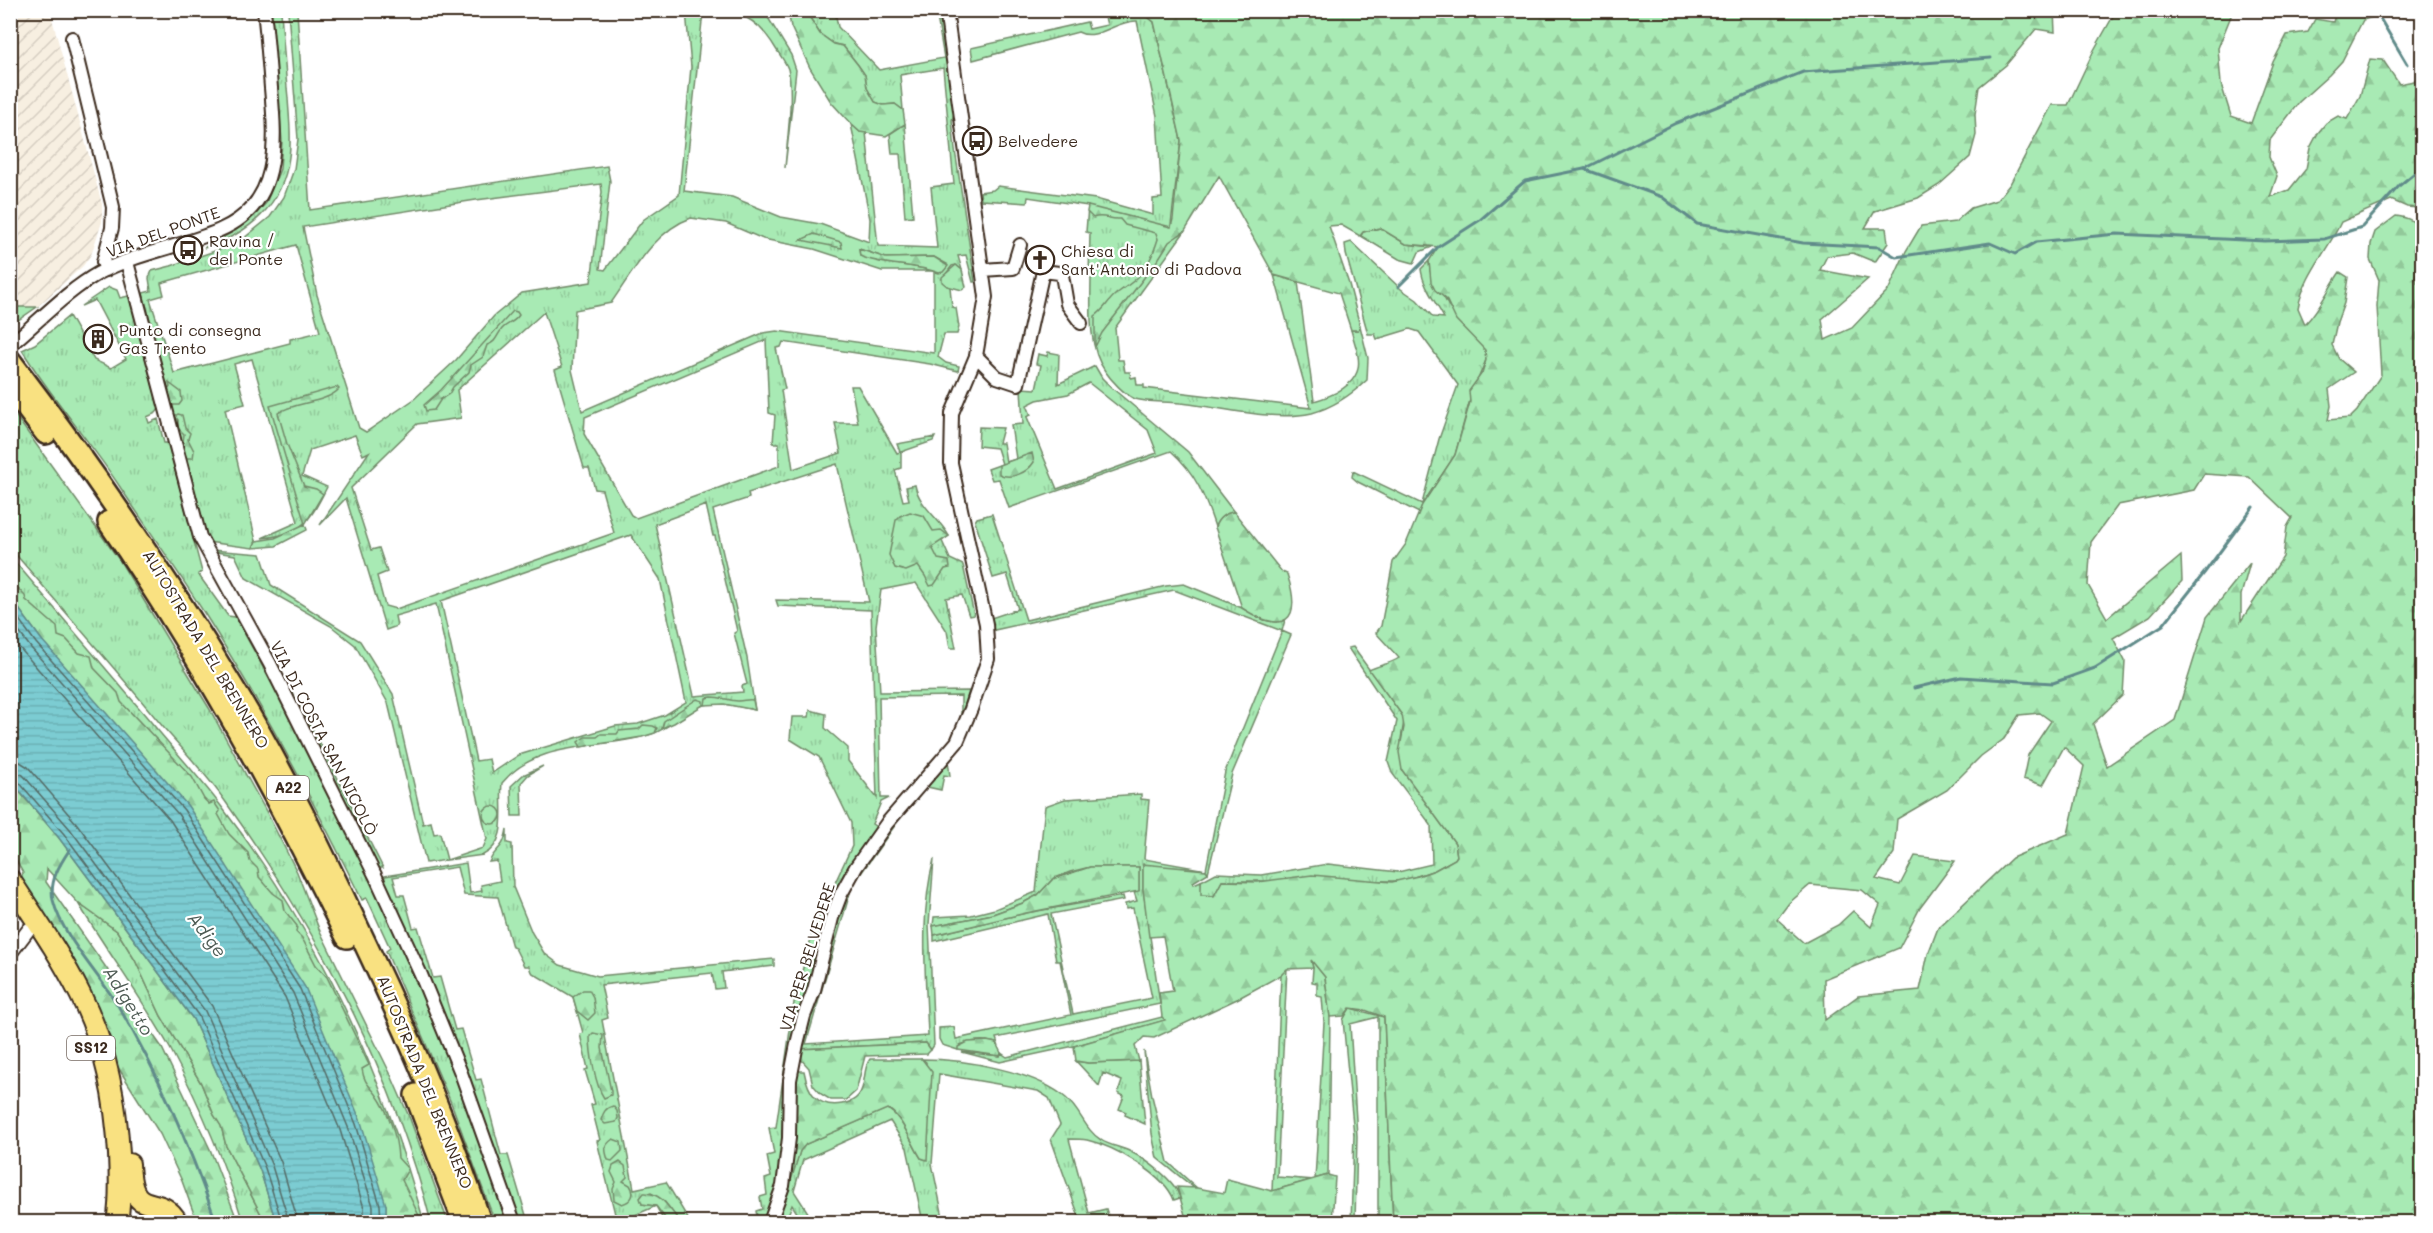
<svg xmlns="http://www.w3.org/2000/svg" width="2433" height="1233" font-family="Mali,sans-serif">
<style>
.industrial{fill:url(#industrial-furrows)}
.grass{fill:url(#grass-tufts);stroke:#728a69;stroke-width:1.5;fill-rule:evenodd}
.forest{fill:url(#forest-firs);stroke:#728a69;stroke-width:1.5;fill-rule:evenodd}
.water{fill:url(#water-rules);stroke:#618b8a;stroke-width:1.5}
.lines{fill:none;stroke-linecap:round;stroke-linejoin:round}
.shore{stroke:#556b66;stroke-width:1.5}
.stream{stroke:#618b8a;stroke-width:3}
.minor-casing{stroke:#3b2a1e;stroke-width:16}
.trunk-casing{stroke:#3b2a1e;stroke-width:24}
.motorway-casing{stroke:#3b2a1e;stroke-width:26}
.minor{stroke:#fff;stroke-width:12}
.trunk{stroke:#f9e181;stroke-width:20}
.motorway{stroke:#f9e181;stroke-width:21}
.labels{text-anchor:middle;stroke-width:4.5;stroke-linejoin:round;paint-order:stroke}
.shield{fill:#fff;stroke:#766a62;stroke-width:1.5}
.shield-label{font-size:15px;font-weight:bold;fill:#3b2a1e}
.poi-label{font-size:16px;fill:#3b2a1e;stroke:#fff;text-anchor:start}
.street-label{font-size:16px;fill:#3b2a1e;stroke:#fff}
.water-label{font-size:18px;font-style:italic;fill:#4e5b54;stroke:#fff}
</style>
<defs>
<pattern id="industrial-furrows" width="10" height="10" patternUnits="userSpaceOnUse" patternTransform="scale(1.5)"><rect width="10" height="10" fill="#f7efe1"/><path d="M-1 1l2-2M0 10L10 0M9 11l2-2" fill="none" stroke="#d5cdc1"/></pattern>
<pattern id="grass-tufts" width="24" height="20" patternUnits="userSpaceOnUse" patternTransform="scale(1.5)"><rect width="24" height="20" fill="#a8eab4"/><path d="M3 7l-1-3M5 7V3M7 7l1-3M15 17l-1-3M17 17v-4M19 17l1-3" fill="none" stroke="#92c99a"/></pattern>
<pattern id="forest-firs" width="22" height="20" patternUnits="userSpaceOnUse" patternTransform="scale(1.5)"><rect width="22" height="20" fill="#a8eab4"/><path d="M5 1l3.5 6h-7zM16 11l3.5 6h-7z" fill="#92c99a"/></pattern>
<pattern id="water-rules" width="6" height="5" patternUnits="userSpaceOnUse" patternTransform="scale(1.5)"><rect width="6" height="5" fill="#7bccd2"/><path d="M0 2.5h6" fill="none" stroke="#6bafb4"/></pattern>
</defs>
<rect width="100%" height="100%" fill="#fff"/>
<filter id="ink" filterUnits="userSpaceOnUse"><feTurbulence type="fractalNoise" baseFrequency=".0167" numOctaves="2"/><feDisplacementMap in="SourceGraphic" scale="12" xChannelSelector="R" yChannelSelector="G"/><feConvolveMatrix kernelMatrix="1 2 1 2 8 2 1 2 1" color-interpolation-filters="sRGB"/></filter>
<g filter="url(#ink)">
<path class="industrial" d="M11,11H50L102,204V222L91,255L83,266L37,307H11Z"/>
<path class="grass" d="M744,10L764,11L791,55L796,70L785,168C787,142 794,93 788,69C786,63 780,55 776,49C757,17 740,10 703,12L684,191L732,197L781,217L820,224L869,242L870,219L851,124L860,132H866L878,246L937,248L931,187L954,184L943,68L900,75L903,110L895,104L883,105L875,102L867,88L865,75L858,65L843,46L834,44L820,34L810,18L809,11H835L838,27L879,70L944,58L936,11H941L955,110L952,120L955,150L975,282H973L966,255L958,256L962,270L956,265L952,266L942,279L950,287L952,307L956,308L959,327L957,334H944L938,357L946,363L959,366L958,371L930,364L783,342L781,347L776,348L785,389L781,390L793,469L841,453L835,423H858L851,386H858L897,453L900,452L897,444L935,437L933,441L901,452V468L895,470L903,501L909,500L906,487L915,485C919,506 939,518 949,536L942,541L950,559L963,565L974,615L969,616L962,595L946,598L956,648H950L947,631L916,583L881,590L876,626L880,692L969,691L961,716V696L879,697L881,798H889L881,802L872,824L878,828L842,884L786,1110L778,1189L767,1222H758L756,1211L762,1209L760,1197L767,1195L765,1179L771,1177L767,1156L774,1154L769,1128L776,1127L795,996L814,928L852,846L851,823L819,757L790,739L792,717H809L810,710L826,714L825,728L848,748V761L877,798L871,610L778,606L776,600L869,602L837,464L748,493L749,498L713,510L747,658L755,710C739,707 721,701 704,705C688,708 671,728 652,734C603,750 538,739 502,783C499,807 510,842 483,855L426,863L388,703L355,645L331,626L246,578L235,555L216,552L319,741L383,868H379L212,550L261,554L271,585L360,641L393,694L423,824L431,822L434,834L440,833L447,860L483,848L487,839L436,604L395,616L397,626L386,630L346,498L320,525L369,452L363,455L355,435L310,450L302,476L327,487C310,521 302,535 262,538L298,522L252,359L234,364L245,404L225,409L256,541L253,548L207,542L143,293L151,291L149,278L152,271L171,266L238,243L270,217L284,197L294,169L298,139L288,11H297L310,210L607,166L610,181L600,269L605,270L643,220L679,195L691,67L686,11ZM601,184L602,192L591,282L522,293L494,316L456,360L413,400L366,432L359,428L317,295L303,227L476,200ZM691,218L726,223L763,239L814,249L882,271H934V353L777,331L763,333L582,411L572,370L575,310L611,303C633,272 654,231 691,218ZM296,245L320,332L290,339V343L174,373L150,299L164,295L161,283ZM859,249L886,258L934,257L947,264L937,272C912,264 885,265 860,256ZM544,312L562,367L555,370L584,468H589L595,489L602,490L614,533L396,609L385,606L377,576L387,572L379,548L371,550L351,488L417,424L461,418L457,390ZM766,340L769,413L775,415L773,443H779V466L636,518L631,515L584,434L585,417ZM706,505L713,536H715L737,631L734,633L747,684L742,686L743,692L694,696L655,524ZM631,535L660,579L686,702L665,715L638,724L615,726L519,755L492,773L489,759L476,761L441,601Z
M271,11H281C283,40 285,69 288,98C289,117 292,137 289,157C283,206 248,234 204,248L235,231L257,213L266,203L280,169L282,141Z
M1135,11L1143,13L1154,22L1181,140L1169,241L1185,231L1115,328L1118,360H1123L1125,372H1130L1131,378L1136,377L1137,385H1144V388L1311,408L1274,275L1298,282L1314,401C1328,397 1351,388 1357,372C1362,360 1354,342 1351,330H1358L1360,326L1368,358L1367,380C1351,395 1334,407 1312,413C1273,422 1221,407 1180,403C1166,401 1149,403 1135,399C1125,395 1111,380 1105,371C1087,346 1091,306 1091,277H1089L1090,233L1086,232L1088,206L1028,197L1027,203L981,200L980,192L993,190L998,186L1096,199L1153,215V199L1162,198L1157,116L1137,21C1116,20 1097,42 1078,32L973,60L971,48L1087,22L1089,29L1107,25L1105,17Z
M905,124L913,216L905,217L900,154H892L890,134Z
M1380,228L1406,244L1432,247L1419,252L1414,263L1399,259L1361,236L1363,232Z
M1351,242L1401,289L1417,300L1433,317L1444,318C1436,302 1423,287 1421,269L1429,261L1430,271L1448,305L1485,350L1486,360L1471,396L1455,455L1422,505L1419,513L1358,482L1352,477L1353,471L1422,504L1439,439L1458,385L1419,332L1410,329L1377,339L1375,334H1368L1346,254L1345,244Z
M109,287L117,290L120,298L129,296L159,409L156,413L147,417L149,423L158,419L164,443H168L202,572L198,574L228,616L235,617C301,733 360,851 414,973C450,1055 480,1139 510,1222H495L452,1105L386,951L390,948L367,898L362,900C314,802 262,704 203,611C177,570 149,530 122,490C91,442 52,399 22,350L35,344L69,316L94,360L111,368L126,359L95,300L81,306Z
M1048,352L1059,354L1058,384L1095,366L1102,378L1112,388L1188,452L1234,512C1225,513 1218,519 1215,527C1205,497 1196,473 1171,451L1009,508L999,479L992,480L988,469L1002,464L997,448L978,446L979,427L1003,428L999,443H1003L1006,462L1016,459L1011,425L1023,424L1021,388L1036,389L1041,365L1036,364L1038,354L1047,356ZM1089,383L1148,430L1157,453L1057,489L1027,417L1031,415L1027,405L1037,400L1068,394Z
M10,408L120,561L209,708L267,813L297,872L319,929L390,1073L410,1119L448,1222H431C392,1068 317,930 225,801C207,775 185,752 164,728C114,667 62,608 11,549Z
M992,514L1026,620L1166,586L1184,584L1242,608L1264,620L1276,622L1285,620L1282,631L1291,635L1232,774L1208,873L1206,870L1143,865V889L1160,1004L996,1038L999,1047C989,1037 972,1041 960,1045L958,1050L942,1045L939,1039V1028L954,1027L956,1039L1071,1015L1060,961H1056L1048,914L934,941V935L1026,913L1123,896L1124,900L1051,914L1073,1014L1152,998L1133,908L1126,909L1125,904L1137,901L1134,892L1139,890V867H1090L1070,872L1053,879L1038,895L1023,903L993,914L933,926L934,917L971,915L995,909L1036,892L1045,806L1065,799L1141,794V799L1149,800L1144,859L1206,870L1225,772L1282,631L1174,590L990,631L988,619L1018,609L1007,574L993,578L975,521L977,518Z
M10,556C57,612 104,667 151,722C174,750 199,777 221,806C317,930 382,1071 424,1222H386V1205L19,608L11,598Z
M1353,647L1402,715L1404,721L1401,739L1402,770L1455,843L1457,856L1455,859L1435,870L1402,881H1222L1214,896L1200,895L1201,881L1216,873L1261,875L1328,864L1398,872L1432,864L1431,825L1392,773L1388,762L1397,721L1348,648Z
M948,760L950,776L944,775L941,790L923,786Z
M543,766L528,775L521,783L522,816H512L511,786L523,775Z
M908,807L852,886L806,1044L928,1036C926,978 919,916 934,859L929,924L934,1045L931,1050L926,1043L799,1049L836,916L864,859Z
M507,829V843L512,844L513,887L532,933L544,953L560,965L598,976L774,959V966L722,972L724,988L715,989L712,973L601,985L608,1018L602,1020L634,1189L666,1182L690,1222H680L664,1201L651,1193L642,1204L656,1206L668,1222H664L656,1206L619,1222H597L615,1214L597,1141L600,1140L591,1105L595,1104L585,1070L588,1069L580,1034L583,1033L573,997L531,972L529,966H524L515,948L512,947L498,897L464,895L457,867L393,877L398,895H404L413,928L418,927L433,978L440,977L455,1030L461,1029L476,1080L481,1079L501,1155H508L528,1222H518L384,880L385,876L466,863L470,893L482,891L481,885L500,881L497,861L489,862C496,846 503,852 507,829Z
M78,903L117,931L135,960L161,1016L201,1083L214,1115L221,1125L226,1146L265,1222H243C225,1163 200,1105 171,1050C143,999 108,953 78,903Z
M1310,958L1325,977L1330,1017L1328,1175L1272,1191L1281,975L1287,968L1277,1177L1315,1180L1324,1022L1322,997L1317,996V983L1312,982L1313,968Z
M1350,1008L1384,1017L1393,1222H1378V1017L1350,1024L1357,1136L1355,1222H1351L1354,1135L1343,1020Z
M1162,1017L1166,1020L1074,1046L1000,1062L962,1052L1000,1056L1001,1053L1007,1057Z
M1144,1051L1152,1096L1168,1162L1197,1188L1193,1187L1157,1158L1152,1134Z
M922,1059C963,1059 1035,1071 1066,1098C1081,1111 1085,1130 1101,1140C1110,1146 1122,1147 1131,1152C1147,1160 1176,1181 1180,1198L1174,1200C1165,1174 1113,1146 1087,1140C1081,1139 1075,1139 1069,1139L1089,1213L1106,1209L1110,1222H1081L1051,1139L1060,1125L1049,1098L1038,1091L939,1074L932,1164L944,1222H923L907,1148L890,1121L803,1160L794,1191L814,1222H803L792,1205L785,1222H776L800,1151L806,1144L886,1109C900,1112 913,1146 921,1158L926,1159V1062Z
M1076,1061L1088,1063L1139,1061L1145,1124L1125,1115L1126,1112L1119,1109L1124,1096L1118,1093L1122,1081L1103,1073L1099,1086Z"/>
<path class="forest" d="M788,11H809L810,18L820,34L834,44L843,46L858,65L865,75L867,88L875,102L883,105L895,104L903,110L905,124L886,136L860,132L851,124L831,102L810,68L791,27Z
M1135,11H2054L2055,32L2036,29L2006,65L1979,87L1975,114L1976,135L1970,157L1939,185L1918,198L1875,211L1865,228H1886L1888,243L1875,262L1853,253L1827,256L1820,270L1868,279L1822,319L1825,340L1852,328L1889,289L1906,251L1921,226L1955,222L1971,208L1997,200L2010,184L2052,105H2068L2094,50L2116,11H2233L2218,48L2221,84L2231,116L2251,123L2273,62L2287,35L2308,32L2315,19L2333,22L2336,11H2407L2404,17L2385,13L2363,20L2342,61L2329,75L2299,102L2270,140L2269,157L2277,176L2270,197L2289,190L2306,169L2310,148L2318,133L2326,123L2338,116L2347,119L2360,96L2370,59L2383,60L2399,84L2414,81L2422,73V192L2418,208L2407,207L2391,200L2341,222C2328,251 2304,275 2298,308L2305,324C2320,309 2328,289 2340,272L2348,277L2344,303L2337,322L2332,345L2339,359L2354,372L2329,389L2331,406L2328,420L2350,418L2357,411L2381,375L2377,306L2379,280L2370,259L2371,244L2375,232L2396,216C2409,218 2414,220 2421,231L2417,252V283L2422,280V1222H1393L1384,1017L1365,1010L1350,1008L1344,1016L1330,1017L1325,977L1311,960L1313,968L1287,969L1281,975L1237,999L1154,1038L1144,1037L1135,1046L1139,1061L1088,1063L1076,1061L1074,1046L1165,1020L1162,1017L1159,993L1173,991L1163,936L1149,937L1143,889V864L1206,870L1208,873L1193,882L1194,884L1201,881V895L1214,896L1222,881L1258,882L1312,875L1392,882L1418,876L1435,870L1455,859L1457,856L1455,843L1402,770L1399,752L1404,727L1402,715L1369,670C1379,665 1390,664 1399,658L1376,633L1381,626L1393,562L1406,544L1422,505L1455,455L1470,402L1469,391L1482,373L1486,360L1485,350L1456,320L1446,299L1435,290L1431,282L1429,261L1438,247L1406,244L1380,228L1363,232L1360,236L1341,225L1329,226L1349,284L1360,326L1358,330H1351L1339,293L1274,275L1219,176L1185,231L1169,242L1159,258L1102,333L1095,347V316C1104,310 1107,302 1115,295C1122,289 1131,284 1138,277C1148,267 1154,252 1158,239L1156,233L1125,225L1120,219C1109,220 1104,214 1093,218L1087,212L1088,206L1171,227L1173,219L1181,140L1154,22L1143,13ZM2204,474L2249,477L2292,518L2287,527L2283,557L2241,621V595L2250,563L2207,617L2175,720L2107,766L2093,724L2123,695L2125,661L2113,638L2150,616L2182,581L2181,556L2107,618L2088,585L2091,542L2118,505L2194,490ZM2040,713L2051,721L2028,755L2023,779L2043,785L2064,747L2084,766L2068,834L2012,858L1938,928L1928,954L1920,990L1858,996L1825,1020L1824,979L1899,948L1920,908L1955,861L1915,856L1900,885L1876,879L1894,853L1897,819L1947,790L1981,756L2004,739L2019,715ZM1810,885L1862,890L1880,905L1871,927L1853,911L1838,925L1804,943L1777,919L1789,903Z
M814,234L841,242L842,248L801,240Z
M859,249L886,258L934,257L948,266L943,272L939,273C913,263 885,267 860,256Z
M956,265L962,270L966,287L962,290L947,286L942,282V277Z
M11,307H37L11,325Z
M513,311L517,312L519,315C514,323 507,323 502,329C496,336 497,342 487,345L483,357L471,365L469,372L453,387L449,394L441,399L434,410L426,411L424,405L441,390Z
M169,383L181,392L182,401L179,405H171L168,390L170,387Z
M337,387L339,389C327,403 294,402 278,413L287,444L304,486L316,489L323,494L305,524L307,530L276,546L253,548L256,541L275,538L305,524L270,406Z
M178,414L182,415L185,428L190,433L188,439L194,451L193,458H187L182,450L184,434L178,428V420L175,416Z
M1032,453L1034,462C1027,473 1011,480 999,474V465Z
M910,512L924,516L933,531L941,530L949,536L932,547L938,559L949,561L950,568L945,569L934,585L930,586L925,576L918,566L906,571L895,568L889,555L896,520L900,516Z
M1234,512L1282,572L1287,574C1303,622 1284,635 1242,608L1215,527C1218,518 1225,513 1234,512Z
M10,580L25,596L26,600L57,627L58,636L66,639L79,653L91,656L94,668L118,693L121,702L192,777L204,799L209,804L214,802L220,811L218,814L229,834L248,853L250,861L258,869L259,877L273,893L283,900L285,911L297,926L296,932L302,938L316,965L327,977L369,1065L362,1069C364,1082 368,1084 376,1094C389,1112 397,1137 398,1158L408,1169L402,1180L422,1222H386V1205L41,639L11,598Z
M712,697C721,697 730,701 738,701C744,701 747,699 753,700L755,710L724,704L705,705L706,698Z
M697,699L703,701V705L674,723L662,728L664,721Z
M643,725L653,726L657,728L655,733L642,737L581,747L578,742L585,737H597L601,734H617L619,731L639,729Z
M10,781L59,838L193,1019L260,1170L276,1222H265L226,1146L221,1126L214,1115L201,1083L161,1016L135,960L117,931L78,903L47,869L46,882L161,1046L210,1149L238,1222H197L182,1181L160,1134L121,1072L18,884L23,873L11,851Z
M483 815a9 9 0 1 1 18 0a9 9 0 1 1-18 0Z
M1090,867H1139V891L1026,913L934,935L933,926L993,914L1023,903L1038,895L1053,879Z
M583,990H589L593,997L595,1013L588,1020L577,1011L573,997Z
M593,1033L603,1035L602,1048L611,1091V1095L604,1098C595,1085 590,1052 590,1036Z
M987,1041L996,1043L1001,1053L1000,1056L958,1050V1047L968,1042Z
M926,1043L931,1050L927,1054L865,1056L856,1091L846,1100H831L821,1094L813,1085L809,1068L799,1057V1049Z
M870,1059H922L932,1072L927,1160L921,1158C913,1146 900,1112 887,1109L806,1144L800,1151L790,1184L788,1181L795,1071H804C808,1093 817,1108 842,1104C848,1103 854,1101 858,1096C867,1086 862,1069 870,1059Z
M613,1106L617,1111L618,1118L616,1122L605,1124L601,1120C603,1113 605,1108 613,1106Z
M613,1139L621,1142L622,1151L612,1161L608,1160C605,1150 603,1146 613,1139Z
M620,1162L625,1166L627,1177L623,1181L630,1185C636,1194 632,1201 622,1204L614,1200L613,1189L616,1182L611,1172L613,1166Z
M1328,1175L1335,1177L1332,1222H1187L1177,1187L1197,1188L1224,1193L1227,1179L1272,1191Z
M644,1193C662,1192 670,1210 680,1222H668L656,1206L642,1204L640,1198Z"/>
<path class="water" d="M11,598L41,639L188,806L305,987L361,1122L386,1205V1222H276L260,1170L193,1019L59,838L11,781Z"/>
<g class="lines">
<path class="shore" d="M10,607L36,643L184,810L300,989L356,1124L380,1205L381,1222
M10,620L31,648L178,814L293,993L348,1127L373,1206V1222
M10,637L170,820L285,997L340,1130L364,1208V1222
M10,761L20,762L28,767L77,824L212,1006L281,1162L298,1222
M10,770L23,775L70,829L205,1011L272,1166L289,1222
M10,778L17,780L64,834L198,1015L265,1168L282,1222"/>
<path class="stream" d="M2375,10L2407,64
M1584,169L1662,197L1697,224L1803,243L1879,247L1896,257L1990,243L2015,254L2036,242L2117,234L2265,241L2324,239L2362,227L2400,185L2422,167
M1398,287L1438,247L1480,220L1525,181L1584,169L1676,123L1803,72L1991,58
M1914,688L1961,677L2053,683L2095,668L2163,625L2205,572L2253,507
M70,849C60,864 49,881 53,900C62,937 101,976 120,1009C160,1076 191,1149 216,1222"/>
<g class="minor-casing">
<path id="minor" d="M72,38L113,207L112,228L103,262L106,270
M127,262L200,537L270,664L375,875L421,975L461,1073L514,1222
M982,270L1013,268L1020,245
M10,345C39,321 67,291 99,273C137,253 181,247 220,230C281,204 276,143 271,88C269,62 267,36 264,10
M976,356L997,377L1018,384L1043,271L1059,273L1062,275L1067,304L1081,323
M10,954L29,929
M770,1222L783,1186L789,1138L790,1080L797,1044L804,1016L814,990L832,918L841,894L856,867L887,823L957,742L971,709L988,659L986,624L951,463L952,413L976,356L986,297L946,10"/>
</g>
<g class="trunk-casing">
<path id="trunk" d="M10,880C34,917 60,954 80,994C105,1043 116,1099 119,1154C120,1176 121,1201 117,1222
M129,1164C132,1224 159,1189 177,1222"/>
</g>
<g class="motorway-casing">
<path id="motorway" d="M10,361C90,466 165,575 233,688C282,768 323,854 363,939C407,1031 448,1126 480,1222
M10,386L46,433
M109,522C200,654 277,794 347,937
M416,1095L464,1222"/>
</g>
<use href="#minor" class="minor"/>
<use href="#trunk" class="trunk"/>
<use href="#motorway" class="motorway"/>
</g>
</g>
<defs>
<g id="bus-ring" transform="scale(1.5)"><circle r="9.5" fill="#fff" stroke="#3b2a1e" stroke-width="1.5"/><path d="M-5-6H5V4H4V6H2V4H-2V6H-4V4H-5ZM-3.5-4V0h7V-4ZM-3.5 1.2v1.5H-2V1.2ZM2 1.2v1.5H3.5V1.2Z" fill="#3b2a1e"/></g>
<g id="church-ring" transform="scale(1.5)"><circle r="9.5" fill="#fff" stroke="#3b2a1e" stroke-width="1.5"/><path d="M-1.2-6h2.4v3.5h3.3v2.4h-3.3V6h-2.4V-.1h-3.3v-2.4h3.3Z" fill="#3b2a1e"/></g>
<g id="building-ring" transform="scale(1.5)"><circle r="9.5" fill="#fff" stroke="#3b2a1e" stroke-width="1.5"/><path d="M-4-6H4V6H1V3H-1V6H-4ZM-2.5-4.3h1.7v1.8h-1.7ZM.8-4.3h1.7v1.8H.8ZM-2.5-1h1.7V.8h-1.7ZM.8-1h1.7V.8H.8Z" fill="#3b2a1e"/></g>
</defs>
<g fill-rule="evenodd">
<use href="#bus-ring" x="977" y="141"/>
<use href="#bus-ring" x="188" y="250"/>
<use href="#church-ring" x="1040" y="260"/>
<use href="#building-ring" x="98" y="339"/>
</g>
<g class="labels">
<g class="shield">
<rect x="267" y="776" width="42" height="24" rx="4.5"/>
<rect x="67" y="1036" width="48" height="24" rx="4.5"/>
</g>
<g class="shield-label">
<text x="288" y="793">A22</text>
<text x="91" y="1053">SS12</text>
</g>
<g class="poi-label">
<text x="998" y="147">Belvedere</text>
<text x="209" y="247">Ravina /<tspan x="209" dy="18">del Ponte</tspan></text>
<text x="1061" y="257">Chiesa di<tspan x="1061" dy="18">Sant'Antonio di Padova</tspan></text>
<text x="119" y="336">Punto di consegna<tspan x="119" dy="18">Gas Trento</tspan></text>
</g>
<g class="street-label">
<text transform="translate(163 232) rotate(-20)" y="6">VIA DEL PONTE</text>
<text transform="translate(206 649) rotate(59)" y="6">AUTOSTRADA DEL BRENNERO</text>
<text transform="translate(324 738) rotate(63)" y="6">VIA DI COSTA SAN NICOLÒ</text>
<text transform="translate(807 957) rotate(-73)" y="6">VIA PER BELVEDERE</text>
<text transform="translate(425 1082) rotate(68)" y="6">AUTOSTRADA DEL BRENNERO</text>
</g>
<g class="water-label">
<text transform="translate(207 935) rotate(53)" y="6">Adige</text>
<text transform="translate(128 1001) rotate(58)" y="6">Adigetto</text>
</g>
</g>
<rect width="2433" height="1233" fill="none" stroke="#fff" stroke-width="36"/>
<rect x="18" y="18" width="2397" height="1197" fill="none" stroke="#3b2a1e" stroke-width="2" filter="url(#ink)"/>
</svg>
